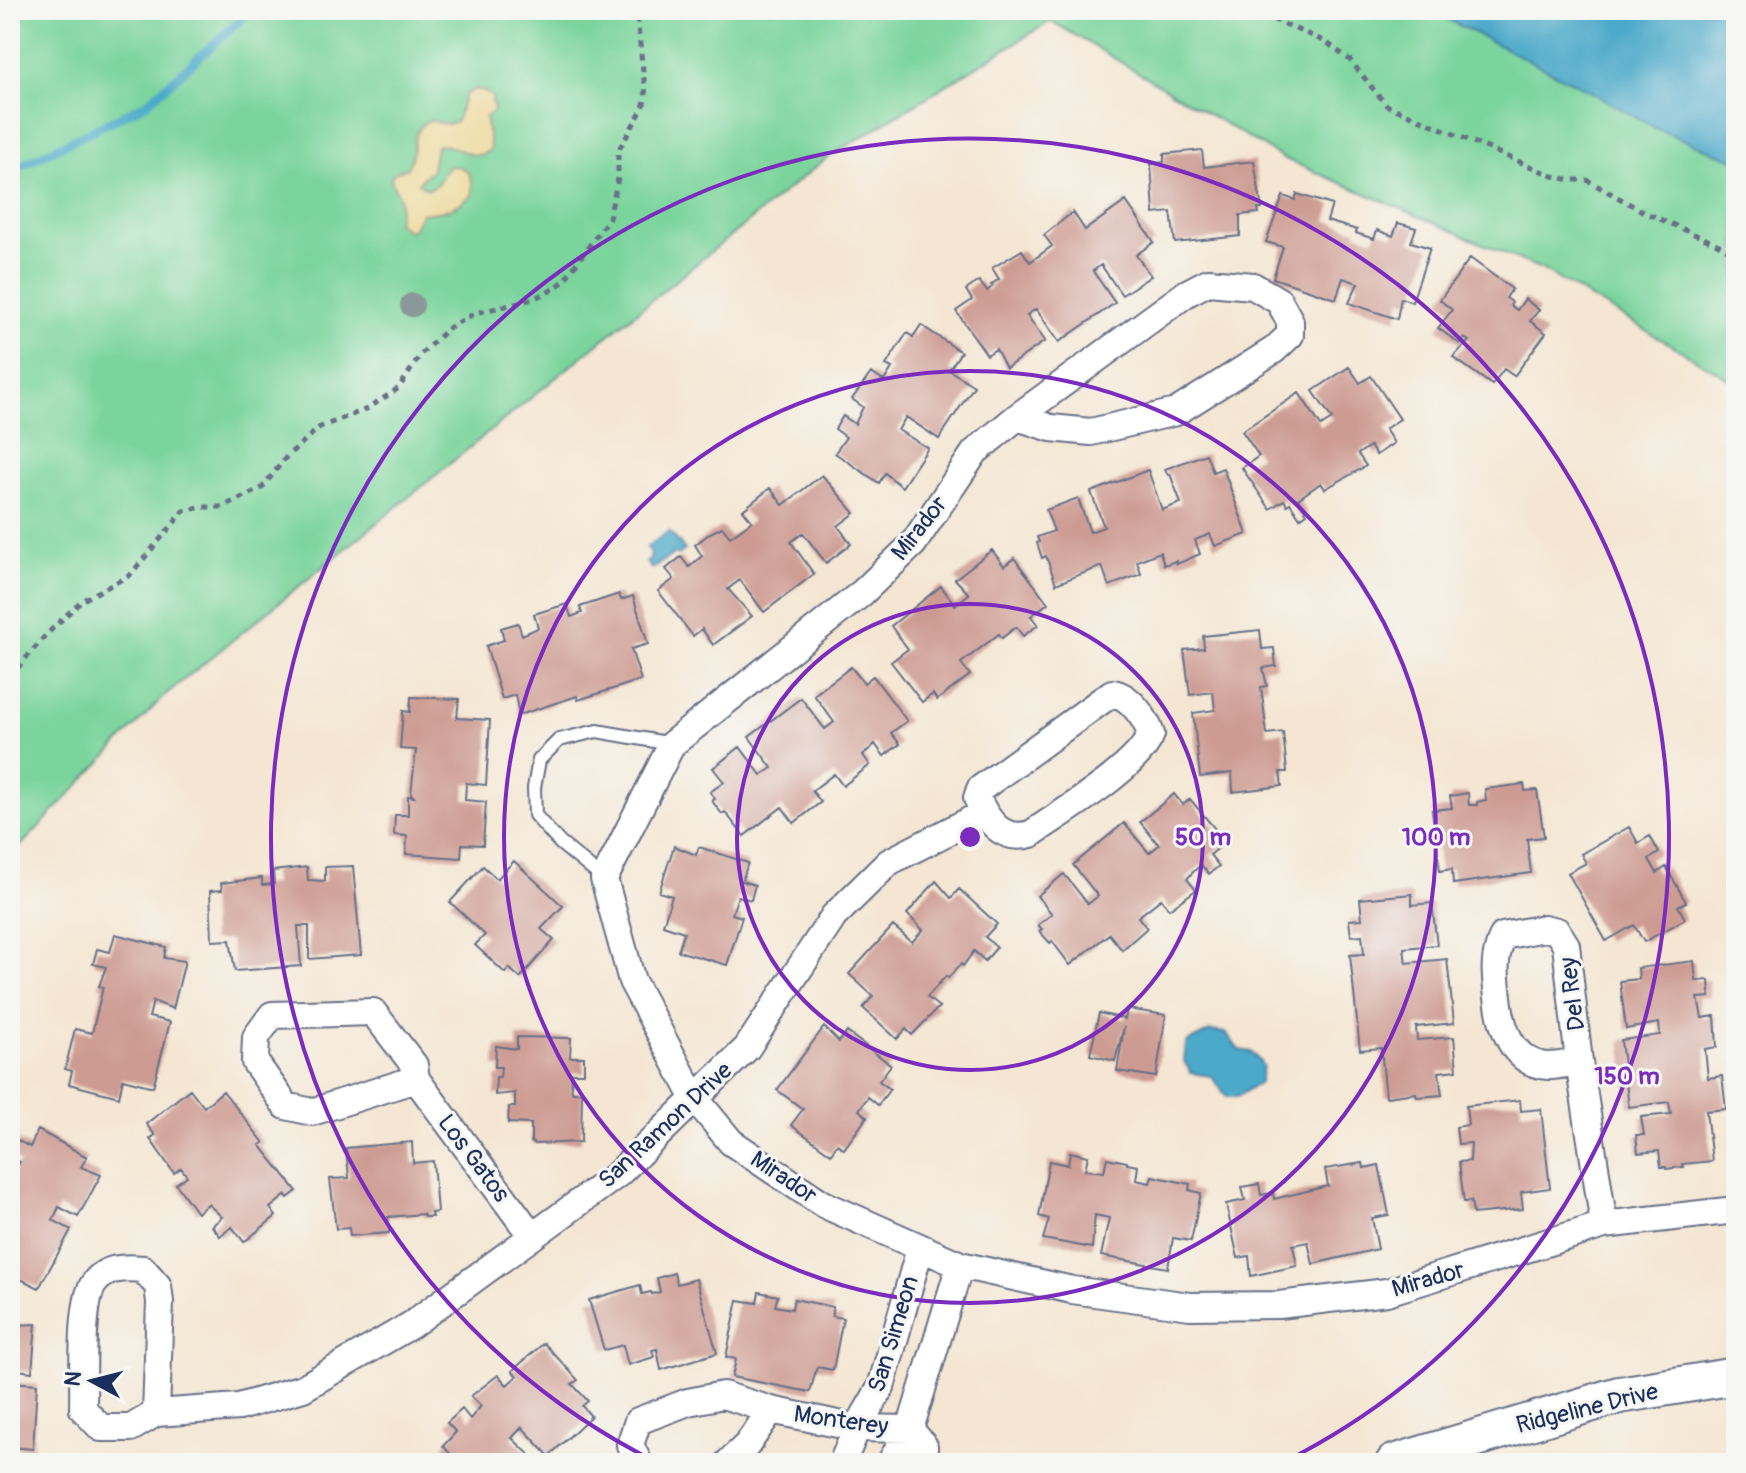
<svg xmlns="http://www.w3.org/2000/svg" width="1746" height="1473" font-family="Pangolin,sans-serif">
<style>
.green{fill:#7ad49b;stroke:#4a827c;stroke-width:2}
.sand{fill:#eeda9e;stroke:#84847e;stroke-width:2}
.water{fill:#4ba9c9;stroke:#336c94;stroke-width:2}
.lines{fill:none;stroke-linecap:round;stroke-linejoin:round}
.stream{stroke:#4ba9c9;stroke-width:9}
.building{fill:#cd9b92}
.lane-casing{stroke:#676f87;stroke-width:16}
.street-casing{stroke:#676f87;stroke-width:30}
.secondary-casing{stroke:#676f87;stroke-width:40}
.path{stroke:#676f87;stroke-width:5;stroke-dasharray:6 6;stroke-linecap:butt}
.lane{stroke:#fff;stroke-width:12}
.street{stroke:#fff;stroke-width:26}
.secondary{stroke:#fff;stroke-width:36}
.tree{fill:#8a989a}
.ring{fill:none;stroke:#7b2cbf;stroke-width:4}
.labels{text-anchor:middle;stroke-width:6;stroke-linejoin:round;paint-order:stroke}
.street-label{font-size:24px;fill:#1b2f5e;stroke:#f6f6f2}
.centre{fill:#7b2cbf;stroke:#f6f6f2;stroke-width:4}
.ring-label{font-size:24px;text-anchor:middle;font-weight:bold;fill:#7b2cbf;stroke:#f6f6f2;stroke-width:6;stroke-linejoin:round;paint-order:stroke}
</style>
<rect width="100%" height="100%" fill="#f6f6f2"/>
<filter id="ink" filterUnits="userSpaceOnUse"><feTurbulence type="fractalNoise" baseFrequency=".0125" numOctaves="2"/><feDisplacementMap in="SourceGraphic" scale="16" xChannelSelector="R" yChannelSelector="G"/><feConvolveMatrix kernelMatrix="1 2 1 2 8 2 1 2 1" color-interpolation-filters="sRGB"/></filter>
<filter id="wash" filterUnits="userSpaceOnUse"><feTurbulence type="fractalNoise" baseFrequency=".006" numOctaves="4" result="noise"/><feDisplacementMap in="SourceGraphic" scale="32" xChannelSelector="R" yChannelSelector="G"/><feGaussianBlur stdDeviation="1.8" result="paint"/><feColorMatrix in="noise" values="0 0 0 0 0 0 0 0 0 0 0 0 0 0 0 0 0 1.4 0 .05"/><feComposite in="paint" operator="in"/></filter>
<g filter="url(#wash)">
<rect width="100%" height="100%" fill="#f4e6d2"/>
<path class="green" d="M10,10H1736V383L1541,269L1283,158L1051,21L824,160L165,695L10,857Z"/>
<path class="sand" d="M475,89L484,91L492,97L494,111L486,117C484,126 491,135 490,150C470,165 458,141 436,146L432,169L418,183L428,189C440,186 440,176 448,167C468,163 474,178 472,195C457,208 441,214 422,213L413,229L408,231L397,222C398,216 400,208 400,202C398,185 377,176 407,168C418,151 407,136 428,120L447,124L456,122L465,95Z"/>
<path class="water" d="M1429,10H1736V161L1655,128L1588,90Z
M669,531L685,550L678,555L675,553L652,569L646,562L650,560L651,553L647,547Z
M1210,1031L1226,1033L1239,1050L1252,1052L1263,1066L1260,1082L1237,1097H1227L1211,1076L1191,1073L1184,1061L1186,1043Z"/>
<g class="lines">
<path class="stream" d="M10,171L146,104L252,10"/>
</g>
<g id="blocks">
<path class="building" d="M1202,150L1204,167L1254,161L1262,209H1258L1259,213L1240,215V236L1175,243L1171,212L1154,214L1151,164L1164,162V154Z
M1297,194L1332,205L1327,221L1357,230L1356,233L1374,239L1377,230L1393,236L1398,223L1416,228L1411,242L1430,248L1412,302L1401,298L1397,319L1349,303L1358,283L1343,278L1336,299L1273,278L1283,247L1266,242L1283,196L1295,200Z
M1126,201L1154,242L1136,255L1151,276L1122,295L1101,265L1093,271L1115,303L1059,342L1036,309L1027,315L1045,341L1006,368L996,349L987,355L956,311L972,300L966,290L979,281L987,291L993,286L991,285L999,279L992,268L1022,250L1030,262L1052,246L1044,235L1073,212L1085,230Z
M1470,258L1512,289L1506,298L1512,302L1510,305L1517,310L1525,299L1539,310L1530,321L1546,333L1514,376L1504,369L1492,385L1453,357L1469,341L1464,338L1460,344L1438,328L1452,310L1440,300Z
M921,325L961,352L949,370L974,386L939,439L906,417L898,430L928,448L902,487L885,473L879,483L835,453L846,437L835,429L843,416L855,424L863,407L852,399L871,373L884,381L892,368L886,365L907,333L913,337Z
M1349,367L1360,383L1371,376L1400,419L1385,429L1394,443L1376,455L1370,446L1358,454L1366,466L1325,489L1321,483L1298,499L1307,513L1300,518L1290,503L1287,505L1284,500L1270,509L1242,468L1259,456L1242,431L1299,393L1321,426L1332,419L1313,391Z
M1206,454L1213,472L1223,468L1247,534L1215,546L1210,534L1195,540L1200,554L1177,564L1176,561L1164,565L1160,552L1137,561L1141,574L1109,586L1102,566L1056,584L1046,556L1042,558L1037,543L1039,542L1037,537L1054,531L1046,510L1078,498L1090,532L1104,527L1091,492L1148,470L1162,510L1181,503L1170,474L1168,475L1165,469Z
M822,475L855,513L838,526L851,544L826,563L803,533L791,542L814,574L764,612L740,580L728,589L752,616L713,645L702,629L693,636L658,591L674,579L666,569L681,557L689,567L702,556L695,545L710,533L722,527L730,537L752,521L743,510L770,488L783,505Z
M992,550L1004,566L1014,558L1048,603L1031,616L1038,625L1023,636L1016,627L1002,638L999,634L961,663L970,675L937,700L933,694L922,702L891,662L908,649L891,626L941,586L955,605L969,594L955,579Z
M619,594L621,600L633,596L648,644L631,649L641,680L578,700L577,696L519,715L515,695L502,699L486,646L504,640L501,628L518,623L522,635L538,628L534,614L567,604L571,617L582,613L580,607Z
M1260,630L1262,649L1274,648L1276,666L1263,668L1267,686L1261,687L1267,734L1283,732L1287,772H1280L1282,786L1233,792L1232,773L1200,777L1193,713L1215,710L1213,692L1190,695L1184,650L1204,648L1203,636Z
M851,667L864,683L873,676L907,721L891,733L900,744L884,756L875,744L863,755L870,765L843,786L834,774L812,791L821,802L794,823L782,807L744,836L725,812L722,814L712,801L715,799L710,792L724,782L713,768L740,747L761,775L772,768L749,737L801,698L825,729L834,722L814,695Z
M411,697L459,699L457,718L490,720L486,785L466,783L465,800L486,802L483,845L462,844L461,858L406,854L407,836L394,835L395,815H408V796L414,797L411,794L416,750L400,749L403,711L410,712Z
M1524,784L1525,791L1537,790L1544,837L1527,839L1531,873L1453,884L1452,869L1440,871L1432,810L1452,808L1450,796L1468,793L1469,805H1477V802L1486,800L1485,789Z
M1174,794L1183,805L1190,799L1226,842L1210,855L1219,866L1209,874L1201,865L1193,872L1187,879L1196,890L1169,909L1161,899L1138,917L1147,928L1122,950L1109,934L1070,965L1052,941L1050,943L1039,931L1042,929L1038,925L1052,914L1037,896L1064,874L1088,904L1098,896L1073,865L1124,823L1149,853L1159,845L1140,822Z
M1629,827L1638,843L1650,836L1659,853L1649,859L1657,873L1666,867L1686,902L1678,906L1685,919L1644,942L1634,925L1606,941L1568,873L1586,863L1581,854Z
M674,846L696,855L699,847L748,863L742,881L755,885L751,900L738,896L732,914L742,917L727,965L678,951L684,932L663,925L672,896L659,892Z
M514,861L563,906L541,929L554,940L520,978L509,968L505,973L475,945L485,935L450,902L483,866L497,879Z
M353,866L361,955L309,959V926H298L301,966L235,971L230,940L212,941L210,891L222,890L221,883L262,878V885L274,884L273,871L307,867L308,880L325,881V867Z
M936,881L951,898L959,889L997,924L985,937L997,947L985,961L974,951L963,966L961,964L948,978L946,976L927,997L939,1007L912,1035L906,1029L897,1039L863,1008L873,996L849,974L893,926L912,942L923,930L907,914Z
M1412,894V905L1432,903L1437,945L1404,948L1406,963L1447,959L1454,1023L1416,1027L1417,1040L1454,1037L1457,1070L1439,1072L1442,1095L1417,1097L1416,1093L1386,1097L1381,1048L1360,1050L1350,955L1364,954L1362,935L1351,936L1349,920L1362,919L1360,899Z
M115,934L166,947L164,958L185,961L173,1009L153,1001L149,1017L170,1022L153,1087L123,1079L119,1097L69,1084L72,1071L65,1069L75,1029L92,1033L103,987L99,986L106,967L93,964L97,949L110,952Z
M1694,961L1696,981L1709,980L1710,997L1698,998L1702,1018L1715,1016L1717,1047L1705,1049L1708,1078L1722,1076L1726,1109L1706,1111L1712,1161L1682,1164L1683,1167L1666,1169V1167H1661L1659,1151L1638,1153L1636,1135H1644L1641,1117L1671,1114L1669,1102L1629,1107L1621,1040L1660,1035L1659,1023L1626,1029L1620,981L1639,979L1638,968Z
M1127,1009L1166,1015L1156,1077L1117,1071L1124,1027L1115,1061L1090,1055L1099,1013L1125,1019Z
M824,1027L839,1042L847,1032L891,1065L879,1081L890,1089L878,1105L868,1097L859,1110L867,1117L844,1149L837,1144L831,1154L791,1125L803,1109L777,1090Z
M517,1037L571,1038L570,1057H584V1073H571L572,1092H582L581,1142L535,1144L531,1142V1124L508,1123L509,1107H515V1093L495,1095L496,1077H500L501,1067H495L496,1046L517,1049Z
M190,1089L204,1107L223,1091L264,1143L260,1145L297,1191L288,1198L286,1195L270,1208L276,1216L244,1242L232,1227L220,1236L212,1226L222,1217L208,1204L197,1213L176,1184L187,1176L181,1168L174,1173L150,1139L155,1135L146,1124Z
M1520,1100L1521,1111L1541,1109L1550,1188L1521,1192L1523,1209L1473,1214L1471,1201L1464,1202L1459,1162L1470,1161L1471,1143L1458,1144L1456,1127L1468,1125L1466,1106Z
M38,1130L87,1157L81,1167L101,1175L78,1217L59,1207L53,1220L71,1230L39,1288L10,1274V1190L14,1182L10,1177L20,1162L10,1157V1154L17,1140L30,1147Z
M412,1142L413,1163L433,1161L437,1212L431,1213L432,1217H424L423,1214L388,1217L389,1233L350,1236L349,1228L336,1229L330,1179L349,1178L346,1148Z
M1070,1152L1088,1156L1085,1170L1104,1172L1107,1158L1127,1162V1164L1138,1166L1136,1180L1150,1183L1152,1176L1190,1184L1189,1190L1201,1193L1191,1241L1173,1238L1168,1268L1101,1256L1109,1218L1095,1215L1092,1248L1043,1239L1049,1219L1039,1216L1049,1161L1068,1165Z
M1363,1163L1364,1168L1379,1165L1389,1215L1372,1218L1378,1249L1313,1264L1308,1242L1293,1245L1297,1266L1251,1276L1249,1256L1238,1258L1226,1204L1245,1200L1242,1187L1259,1184L1261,1195L1273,1193L1274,1199L1328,1186L1325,1169Z
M674,1273L677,1284L696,1279L717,1353L661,1370L657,1349L652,1350L654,1357L628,1365L623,1345L604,1350L589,1300L640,1285L642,1294L651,1292L652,1294L660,1292L657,1278Z
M759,1292L778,1296L775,1306L792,1309L794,1299L833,1307L832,1316L843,1318L833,1370L817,1367L810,1392L732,1377L736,1359L726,1357L738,1300L757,1303Z
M10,1315H14V1325L36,1324L32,1372L10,1369Z
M544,1343L578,1380L572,1384L588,1401L582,1406L591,1416L549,1456L522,1427L512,1438L537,1462L535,1463H459L443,1446L456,1432L447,1423L462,1409L470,1419L481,1406L471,1396L498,1375L507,1385L517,1376L512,1371Z
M10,1382L37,1384L33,1449L10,1447Z"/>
</g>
</g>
<g filter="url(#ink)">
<use href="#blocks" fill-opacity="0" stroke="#676f87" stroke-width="2"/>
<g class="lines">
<g class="lane-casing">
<path id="lane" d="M604,879L560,843L535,815L534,788L539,760L559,740L597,731L672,744"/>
</g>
<g class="street-casing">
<path id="street" d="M1017,417L1051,428L1091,432L1176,412L1274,350L1290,335V321L1279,301L1253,286L1208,282L1187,293L1017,417L975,452L913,544L862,593L672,744L604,879L632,981L694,1097L731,1142L823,1204L960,1265L1072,1290L1190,1306L1279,1305L1387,1292L1604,1225L1736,1210
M1112,693C1130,695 1146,719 1151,734C1139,767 1061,813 1031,834C1002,842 988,822 977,798L980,789Z
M1579,1062C1570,1063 1558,1066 1548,1066C1512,1064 1501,1026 1498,997C1495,974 1493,958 1503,936L1544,928L1557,931L1566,945L1579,1062L1604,1225
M416,1079L312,1112L286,1106L255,1062L256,1037L272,1015L373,1012L414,1065L416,1079L532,1236
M156,1413L160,1302L158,1286L143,1269C125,1267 104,1267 93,1285C80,1306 84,1381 83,1409L101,1428H131L156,1413L239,1407L303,1388L411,1325L618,1174L747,1048L834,916L889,862L984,813
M639,1463L630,1445L638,1421L688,1402L723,1395L771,1410L857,1428L910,1429L924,1446V1463
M728,1463L747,1445L771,1410
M845,1463V1456L857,1428L881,1387L920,1248
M890,1463L910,1429L960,1265"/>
</g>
<g class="secondary-casing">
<path id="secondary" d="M1394,1463L1619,1395L1736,1376"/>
</g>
<path class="path" d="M1251,10L1326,42L1350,60L1386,105L1553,176L1570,180H1587L1644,212L1719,245L1736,255
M10,677L45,636L81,601L130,575L184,511L202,507H222L262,488L287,456L320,427L367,409L399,388L421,354L447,329L475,313L523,302L547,293L563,282L609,218L618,178V151L643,108L646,97L636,10"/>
<use href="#lane" class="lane"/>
<use href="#street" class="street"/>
<use href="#secondary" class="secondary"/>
</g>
<circle class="tree" cx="412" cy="305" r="12"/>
</g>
<g class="ring">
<circle cx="970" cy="837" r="233"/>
<circle cx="970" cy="837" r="466"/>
<path d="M658 1463A699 699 0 1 1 1282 1463"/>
</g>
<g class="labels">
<g class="street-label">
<text transform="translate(919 528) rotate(-52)" y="8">Mirador</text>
<text transform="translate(1572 994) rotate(-97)" y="8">Del Rey</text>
<text transform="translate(665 1125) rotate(-43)" y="8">San Ramon Drive</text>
<text transform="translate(474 1158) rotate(53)" y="8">Los Gatos</text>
<text transform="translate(784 1177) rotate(34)" y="8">Mirador</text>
<text transform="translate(1428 1279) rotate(-16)" y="8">Mirador</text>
<text transform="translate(893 1334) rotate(-73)" y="8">San Simeon</text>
<text transform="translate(1587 1408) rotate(-14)" y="8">Ridgeline Drive</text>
<text transform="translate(841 1420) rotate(8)" y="8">Monterey</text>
</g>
</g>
<circle cx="970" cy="837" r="12" class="centre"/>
<g class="ring-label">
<text x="1203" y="845">50 m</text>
<text x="1436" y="845">100 m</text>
<text x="1627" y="1084">150 m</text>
</g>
<rect width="1746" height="1473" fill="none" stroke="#f6f6f2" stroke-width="40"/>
<g transform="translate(92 1381) rotate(277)" stroke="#f6f6f2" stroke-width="6" paint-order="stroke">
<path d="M0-6L14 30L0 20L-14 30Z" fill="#1b2f5e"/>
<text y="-12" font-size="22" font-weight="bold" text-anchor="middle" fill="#1b2f5e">N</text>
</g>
</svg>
